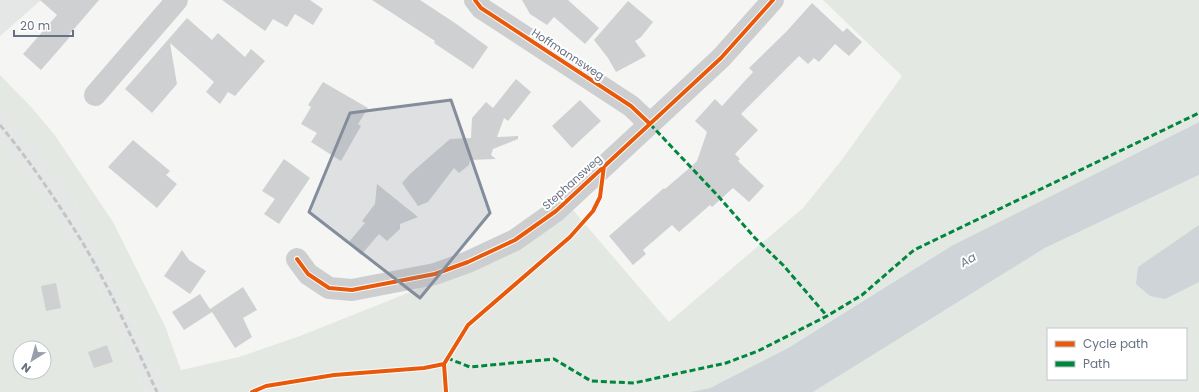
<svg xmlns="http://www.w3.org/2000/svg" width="1199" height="392" font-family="Poppins,sans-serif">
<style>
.built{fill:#e5e6e6}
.green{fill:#e4e8e2;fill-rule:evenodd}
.water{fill:#ced4d8}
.building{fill:#cfd0d1}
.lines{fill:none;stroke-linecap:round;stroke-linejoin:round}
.minor{stroke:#cdcecf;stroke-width:22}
.rail{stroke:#c3c4c4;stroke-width:3;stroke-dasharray:6 3;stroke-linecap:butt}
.quiet{stroke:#00873e;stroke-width:3;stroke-dasharray:6 3;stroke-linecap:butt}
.cycleway-casing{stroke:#fff;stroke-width:6}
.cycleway{stroke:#e8590c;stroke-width:4}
.marked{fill:#848d9b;fill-opacity:0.2;stroke:#848d9b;stroke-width:3;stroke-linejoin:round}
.labels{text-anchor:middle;stroke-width:4;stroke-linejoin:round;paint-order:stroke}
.street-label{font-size:11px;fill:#667183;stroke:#fff}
.water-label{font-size:12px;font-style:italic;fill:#677986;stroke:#fff}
</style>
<rect width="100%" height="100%" fill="#f5f5f4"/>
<path class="built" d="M0,0H41L0,36Z
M0,106L68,189L169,392H146L85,260L45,201L0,141Z"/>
<path class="green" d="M823,0H1199V122L953,245L788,348L710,388L690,392H169L68,189L0,106V75L32,108L54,134L113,222L165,326L181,370L239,357L300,336L443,279L573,210L669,322L803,208L841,161L902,76Z
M0,141L45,201L85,260L146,392H0ZM20,348H44V372H20Z
M1199,175V392H813L1045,248ZM1048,329H1186V379H1048Z"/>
<path class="water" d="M1199,122V175L1045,248L813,392H690L710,388L788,348L953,245Z
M1199,225V282L1165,299L1150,296L1136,284L1138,267Z"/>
<path class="building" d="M40,0H99L68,36L69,38L41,70L23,54L57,15Z
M222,0H310L323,9L313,25L295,14L287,27L273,19L265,31Z
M372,0H420L455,23L488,47L473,69L434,43L435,41Z
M522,0H568L599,28L585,44L554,17L547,25L530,14Z
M628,1L653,22L641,37L635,41L646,56L616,72L608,58L594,40Z
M812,3L843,32L847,28L862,42L849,56L835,44L819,62L814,58L808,64L799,56L741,114L758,130L735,154L740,159L738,161L764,186L749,202L733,188L712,207L710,205L679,232L672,225L643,250L646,254L633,265L609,236L664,188L665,189L693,165L697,161L707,132L695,121L715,99L722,106L753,72L749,68L786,32Z
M187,18L212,40L218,33L245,57L251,49L265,61L235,96L228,92L220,104L206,92L214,82L170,43L177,84L152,113L125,89Z
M516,79L531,92L508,121L504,118L497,137L518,136V139L493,149L491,155L496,159L470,160L469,165L459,173L454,168L428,202L418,206L402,183L410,174L450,139L471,138L472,118L486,102L493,108Z
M323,82L368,108L358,124L361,126L341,161L311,142L317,133L301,124L311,107L308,105Z
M580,100L601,121L572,148L552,126Z
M133,140L170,171L166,175L177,184L157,208L108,167Z
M284,159L310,178L279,224L264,214L275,199L262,191Z
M377,184L418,217L400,224V229L387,241L379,234L361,255L348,243L365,223L362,221L375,204Z
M182,250L189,260L206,271L190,294L164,276Z
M56,283L61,308L46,311L41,286Z
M243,287L257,310L243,318L252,337L235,348L212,312L184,330L172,312L200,294L210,309Z
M107,345L113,362L94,368L88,352Z"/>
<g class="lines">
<path class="minor" d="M475,0L481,8L631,106L650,124
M95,95L177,0
M297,259L308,274L329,288L352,290L435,274L468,262L515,240L556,211L721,58L773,0"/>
<path class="rail" d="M0,125C30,161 56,200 81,240C110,288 133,341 157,392"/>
<path class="quiet" d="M650,124L719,197L755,238L783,265L827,316
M447,358L470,367L554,359L591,381L634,383L726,363L758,351L827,316L862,295L914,250L1199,113"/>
<g class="cycleway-casing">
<path id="cycleway" d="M475,0L481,8L631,106L650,124
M297,259L308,274L329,288L352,290L435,274L468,262L515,240L556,211L721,58L773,0
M252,392L266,386L334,375L424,368L444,364
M446,392L444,364L468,325L570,237L593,211L600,197L604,166"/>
</g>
<use href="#cycleway" class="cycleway"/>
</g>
<path class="marked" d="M451,100L490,213L420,298L309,212L350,113Z"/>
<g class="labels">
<g class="street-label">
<text transform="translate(568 54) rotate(33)" y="4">Hoffmannsweg</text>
<text transform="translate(572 182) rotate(-42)" y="4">Stephansweg</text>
</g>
<g class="water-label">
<text transform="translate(968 260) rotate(-30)" y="4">Aa</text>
</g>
</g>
<rect x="1047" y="328" width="140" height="52" fill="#ffffff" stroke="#c2c6cd"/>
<rect x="1055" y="341" width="20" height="6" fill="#e8590c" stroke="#c2c6cd"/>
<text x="1083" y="348" font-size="12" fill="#667183">Cycle path</text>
<rect x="1055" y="361" width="20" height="6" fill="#00873e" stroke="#c2c6cd"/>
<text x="1083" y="368" font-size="12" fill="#667183">Path</text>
<g transform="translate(32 360) rotate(217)"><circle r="19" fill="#ffffff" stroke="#c2c6cd"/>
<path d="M0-3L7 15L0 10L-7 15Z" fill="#989fab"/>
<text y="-6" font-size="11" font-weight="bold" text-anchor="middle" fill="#667183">N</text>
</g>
<path d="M14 30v6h59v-6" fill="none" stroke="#667183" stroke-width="2"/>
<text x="20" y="30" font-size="12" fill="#667183" stroke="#ffffff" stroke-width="3" paint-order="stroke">20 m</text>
</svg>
